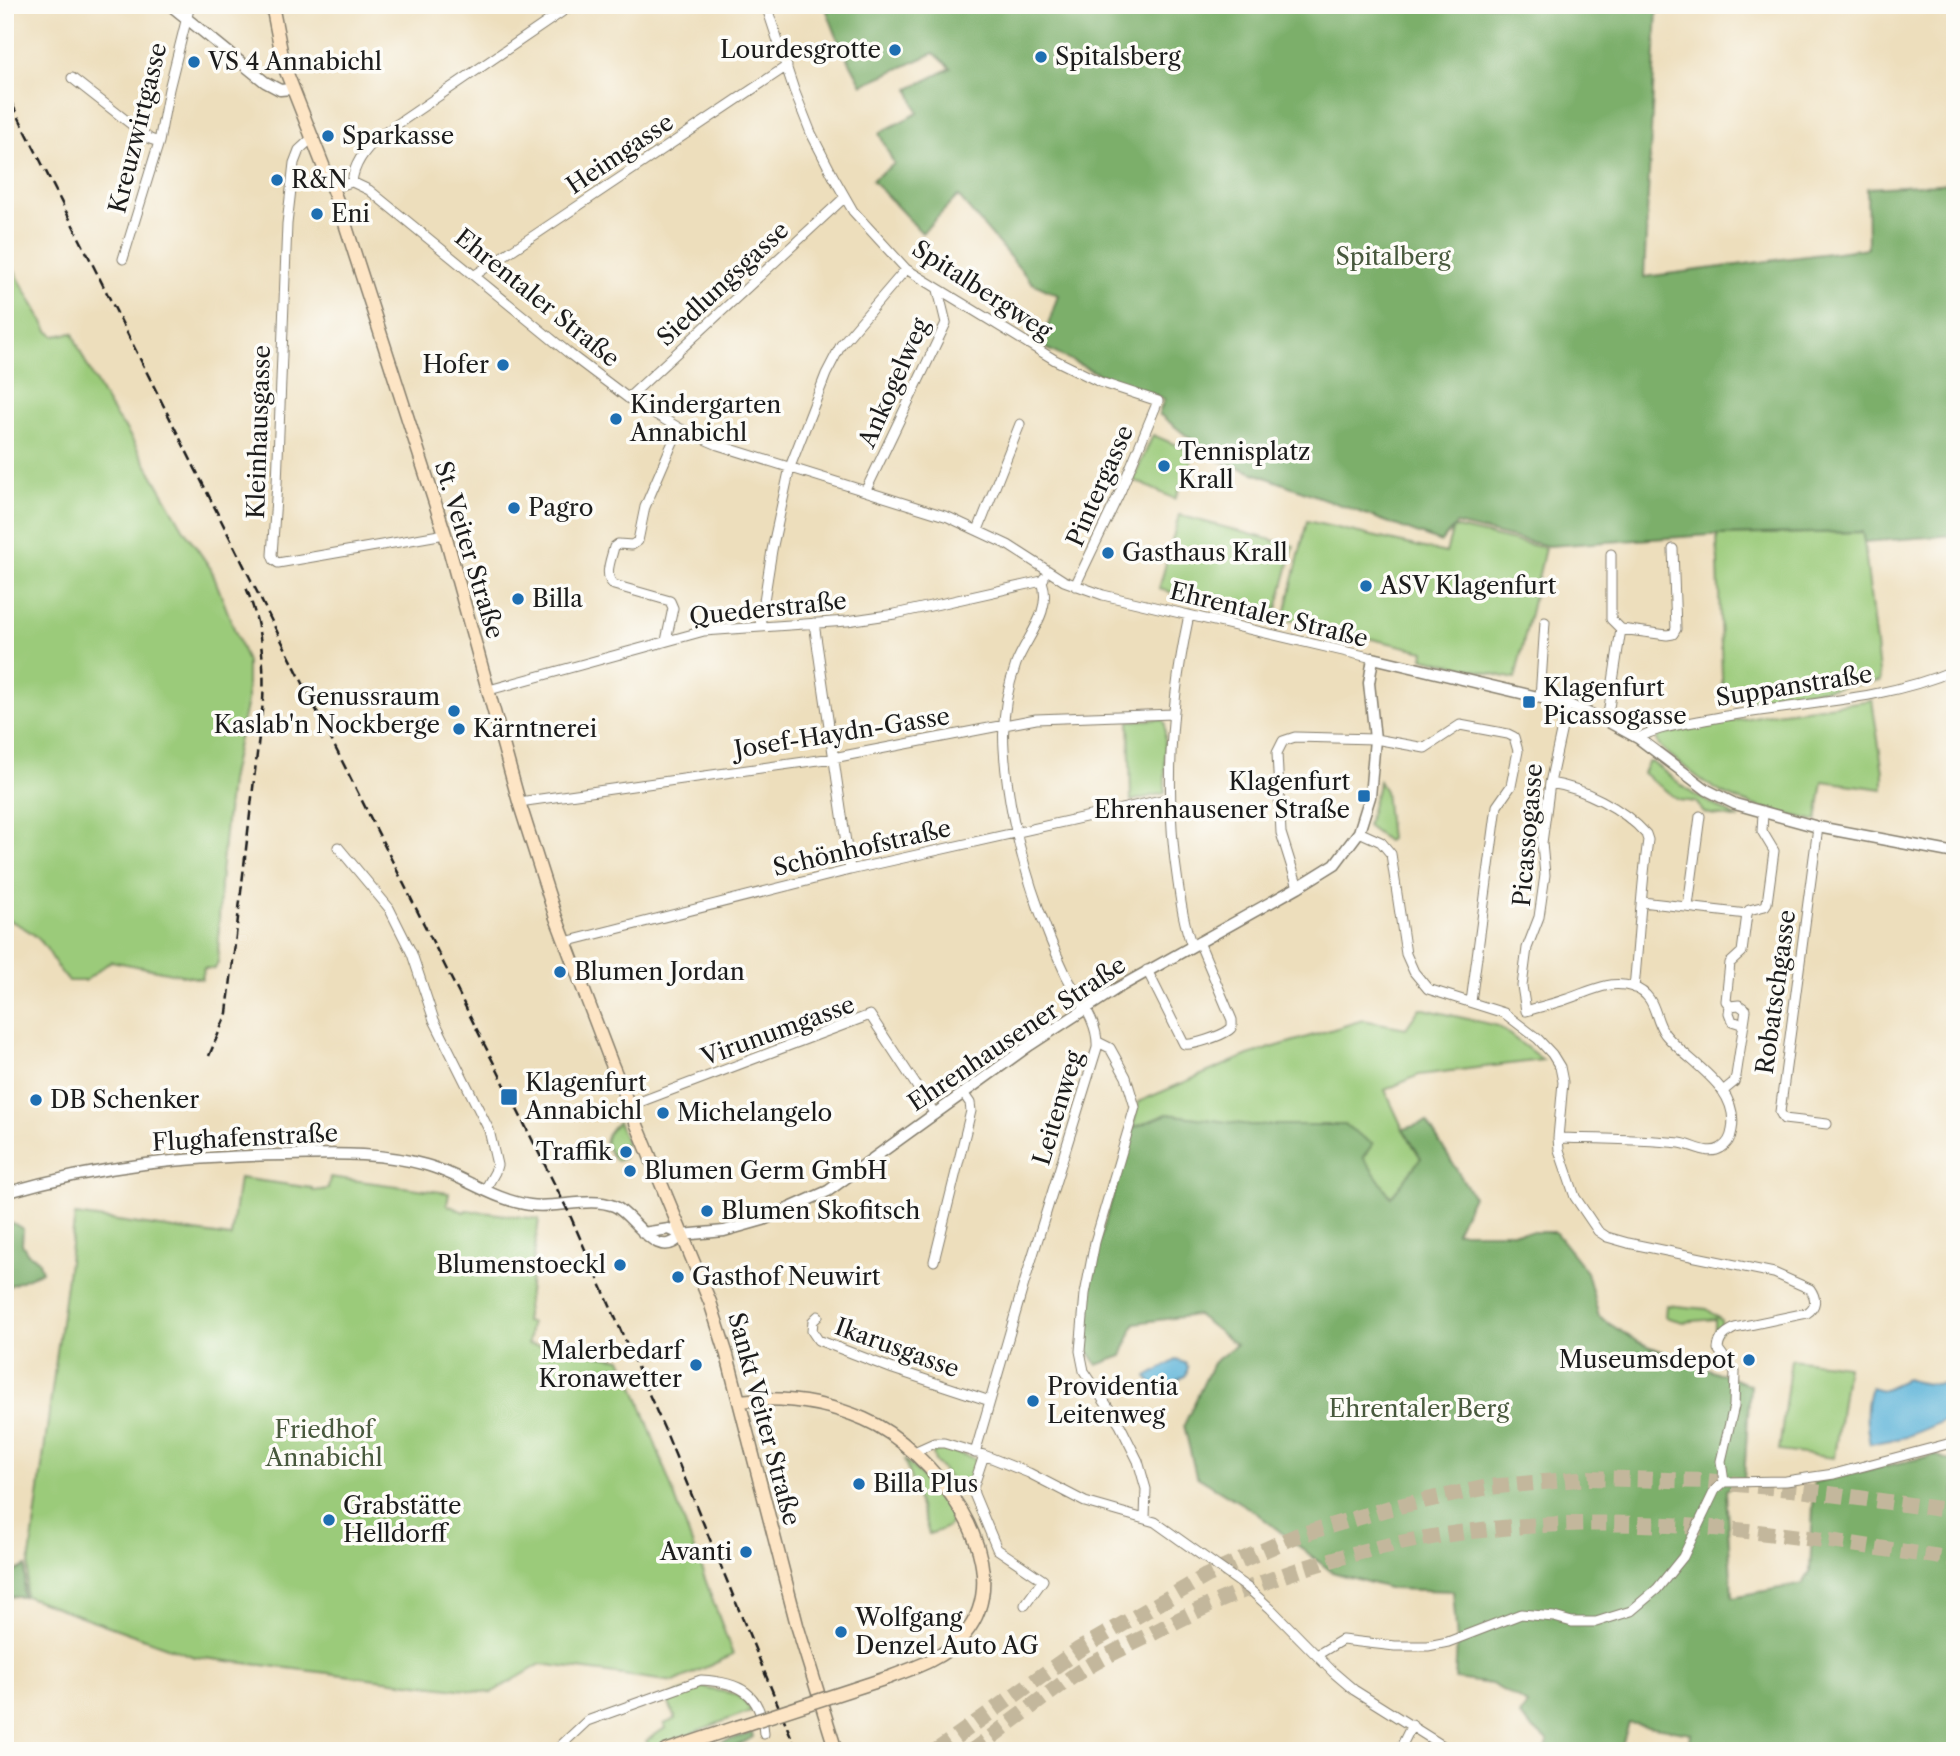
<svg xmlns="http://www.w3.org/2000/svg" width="1960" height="1756" font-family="'Libre Caslon Text',serif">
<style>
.green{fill:#9bcb7a;stroke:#5c744b;stroke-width:2}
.forest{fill:#7caf6a;stroke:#4c6643;stroke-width:2}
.water{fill:#5ab2d8;stroke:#3b677a;stroke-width:2}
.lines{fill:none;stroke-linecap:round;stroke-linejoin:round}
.motorway-tunnel{stroke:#c3b79c;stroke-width:16;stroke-dasharray:16 8;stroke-linecap:butt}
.minor-casing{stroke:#847d6c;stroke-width:11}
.tertiary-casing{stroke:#847d6c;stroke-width:13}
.secondary-casing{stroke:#847d6c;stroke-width:15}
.minor{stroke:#fff;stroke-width:9}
.tertiary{stroke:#fff;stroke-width:10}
.secondary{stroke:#fde5c5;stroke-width:12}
.rail{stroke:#1c1c1c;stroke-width:2.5;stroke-dasharray:10 5;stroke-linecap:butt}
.secondary-bridge-casing{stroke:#847d6c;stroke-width:15;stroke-linecap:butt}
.secondary-bridge{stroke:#fde5c5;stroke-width:12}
.poi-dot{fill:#1f6fb2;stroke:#fdfcf7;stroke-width:2.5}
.labels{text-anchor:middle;stroke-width:7;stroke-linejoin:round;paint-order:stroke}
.poi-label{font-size:24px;fill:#1c1c1c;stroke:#fdfcf7;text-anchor:start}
.street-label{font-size:24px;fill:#1c1c1c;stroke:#fdfcf7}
.park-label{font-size:24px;fill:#48593d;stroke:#fdfcf7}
</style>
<rect width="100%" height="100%" fill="#fdfcf7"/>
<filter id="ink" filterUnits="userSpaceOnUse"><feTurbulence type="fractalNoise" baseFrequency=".0143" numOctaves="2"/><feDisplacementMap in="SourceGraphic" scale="14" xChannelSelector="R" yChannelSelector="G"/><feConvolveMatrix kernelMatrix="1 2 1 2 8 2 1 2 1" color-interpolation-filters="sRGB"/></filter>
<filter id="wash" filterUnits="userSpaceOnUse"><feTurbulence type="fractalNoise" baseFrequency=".00686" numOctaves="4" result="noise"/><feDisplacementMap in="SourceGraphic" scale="28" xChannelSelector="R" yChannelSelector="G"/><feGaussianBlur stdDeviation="1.57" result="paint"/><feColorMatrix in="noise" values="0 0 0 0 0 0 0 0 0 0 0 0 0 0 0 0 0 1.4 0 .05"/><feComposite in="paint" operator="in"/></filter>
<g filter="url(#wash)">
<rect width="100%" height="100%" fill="#eddebc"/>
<path class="green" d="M5,254L48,331L55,336L73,333C81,356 110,413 126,429L183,528L211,569L247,662V701L230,781L220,884L218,962L215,969L204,968L202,979L111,961L85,981H69C57,970 55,961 46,948C36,933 21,926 5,918Z
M1153,435L1195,453L1175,499L1133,480Z
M1179,515L1294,546L1274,620L1159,589Z
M1307,521L1446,553L1453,527L1545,548L1515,679L1423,658L1424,651L1284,619Z
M1863,532L1880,681L1723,704L1717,535Z
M1872,700L1883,772V789L1823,781L1817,821C1787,814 1755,808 1726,795C1702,783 1680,763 1659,746L1657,740L1659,735L1775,713Z
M1162,719L1165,723V793L1131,801L1129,721Z
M1648,762H1652L1693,794L1740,819L1704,813L1696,802L1678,800L1643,773Z
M1379,781L1385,791L1390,839L1387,841L1367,826Z
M1420,1008L1498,1026L1543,1060L1419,1075L1385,1090L1403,1129L1421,1158L1391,1198L1362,1157L1373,1143L1167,1114L1133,1128L1138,1102L1248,1055L1363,1020L1406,1028Z
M618,1122L627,1144L620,1147L624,1158L617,1161C601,1145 602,1137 618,1122Z
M330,1177L449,1193L447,1205L464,1212L466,1210L539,1219L525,1322L531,1323L528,1344L621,1359L634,1386L733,1655L674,1682L541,1664L491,1693L195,1657L25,1596L75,1215L231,1237L239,1178L312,1188L313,1191L328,1189Z
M1666,1305L1707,1309L1721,1320L1722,1328L1715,1338V1319L1683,1322L1665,1317Z
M1791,1359L1847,1366L1834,1458L1779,1451Z
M941,1448L974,1458L978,1465L970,1485L958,1490L935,1461L933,1453Z
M904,1459C914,1469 960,1511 949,1525C945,1530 935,1532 929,1534Z
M700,1686C722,1696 737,1685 751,1711L651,1748L646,1741L665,1728L664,1724L676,1719L666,1697Z"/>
<path class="forest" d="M1663,5L1657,9L1644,277L1868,248L1867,188L1955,183V535L1864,542L1862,532L1711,535L1548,546L1456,524L1441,542L1216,459L1159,414L1164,399L1099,374L1041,346L1058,295L1032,283L958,196L922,233L872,180L894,164L879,133L918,113L909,89L951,68L934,53L862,85L839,42L825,6Z
M1167,1114L1250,1125H1345L1373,1144L1363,1157L1391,1197L1421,1158L1403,1129L1427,1122L1473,1196L1456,1232H1555L1587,1272L1599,1317L1638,1342L1750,1385L1744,1479L1726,1490L1732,1597L1803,1584L1810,1572L1814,1482L1935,1455L1955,1462V1751H1689L1691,1733L1629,1723L1620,1751L1545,1750L1548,1742L1520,1716L1527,1704L1491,1684L1455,1679L1457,1642L1453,1591L1392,1589L1332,1572L1255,1512L1196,1476L1184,1425L1213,1363L1236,1345L1197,1315L1135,1323L1122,1356L1097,1365L1085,1346L1087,1297L1093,1262L1133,1128Z
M13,1223L23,1229L22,1244L28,1254L38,1259L42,1272L7,1287H5V1225Z
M26,1566L23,1597H12L5,1588V1571L10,1574Z
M752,1733L753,1737L728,1751H693Z"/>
<path class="water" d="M1176,1360L1185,1363L1188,1367L1186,1375L1159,1392L1156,1387L1154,1388L1147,1377Z
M1906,1379C1923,1385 1937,1385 1955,1382V1416L1906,1437L1870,1444C1866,1426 1865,1404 1871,1387L1882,1390Z"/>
</g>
<g filter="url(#ink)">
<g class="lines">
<path class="motorway-tunnel" d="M936,1751L1078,1650L1206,1576L1296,1536L1390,1508L1488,1487L1589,1478L1706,1481L1800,1490L1955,1511
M972,1751C1008,1725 1043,1697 1079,1672C1104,1656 1132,1644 1159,1630C1336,1536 1514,1512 1713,1528C1794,1534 1875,1548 1955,1559"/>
<g class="minor-casing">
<path id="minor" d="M766,5L794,90L811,133L833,176L853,211L906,269L1055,360L1100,382L1158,401L1121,490L1075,586
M72,78L150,139L159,142
M312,138L299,150L294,163L287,224L277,484L272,555L274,560L278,563L445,534
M352,182C354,163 365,149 380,136L572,5
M332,188L352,182L369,190L571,355L628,398L679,428L718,445L948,517L1008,545L1064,581L1103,595L1373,658
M123,259L159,142L169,89L190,5
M475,275L787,66
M628,398L844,198
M866,490L946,323L938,290
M978,530L1020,424
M1611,554V619L1621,629
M1189,615C1170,704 1164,793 1178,883C1181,904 1184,925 1192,946
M814,623L850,870
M760,626L772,550L790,467L826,374L841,345L906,269
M1621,629L1667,635L1673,634L1676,629L1673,549
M666,641L673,608L670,601L614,585C603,576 611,560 614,547L618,544L632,545L638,541L645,507L679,428
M489,690L704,631L847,621L895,614L1042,581L1044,578
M1540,698L1545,622
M1607,721L1621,629
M1638,738C1660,726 1685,724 1710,719C1791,703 1878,703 1955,670
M1550,783C1583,788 1623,808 1646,834L1648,840C1641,889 1639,938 1634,988
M519,802L833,758L1036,719L1173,714
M1818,827L1780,1112L1784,1119L1827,1124
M1359,832L1381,842L1391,854L1406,954L1414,972L1428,989L1504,1013L1538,1039L1552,1054L1560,1067L1563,1082L1558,1138L1559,1150L1575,1197L1598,1231L1607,1237L1628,1243L1774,1273L1810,1289C1817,1299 1816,1307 1807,1313L1735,1328C1725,1333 1719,1338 1718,1349L1735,1372L1734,1406L1721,1461L1724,1482
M338,847L389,908L412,954L434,1020L489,1130L497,1165L495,1172L485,1190
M1298,887L1281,833L1277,753L1283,741L1295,737L1375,739L1425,748L1460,725L1508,734L1514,737L1518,751L1511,786L1497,806L1471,1002
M1642,902L1747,914L1749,910L1765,906L1767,903L1774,851L1762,831L1763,813
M1688,906L1700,816
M565,942L850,870L1170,798
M1147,970L1184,1044C1192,1046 1221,1036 1229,1030C1233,1027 1232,1025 1232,1020L1199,942
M1526,1011C1539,1007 1553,1004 1567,999C1589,992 1609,979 1633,987C1658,996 1653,1018 1665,1034C1688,1063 1740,1086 1732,1130C1731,1137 1728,1144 1721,1148C1708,1156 1694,1145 1680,1143C1640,1139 1598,1139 1558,1138
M1526,1011L1522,986L1527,948L1539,917L1545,875L1542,843L1550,783L1567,704
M1744,1025L1732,1021L1729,1013L1730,1006L1726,1001L1730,963L1742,952L1747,914
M1098,1042L1110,1048L1126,1077L1135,1107L1095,1242L1085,1294L1080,1351L1084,1371L1120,1425L1138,1461L1146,1489L1145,1518
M1723,1091L1734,1082L1736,1076L1746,1010L1739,1005L1730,1006
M629,1106L870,1015L935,1114
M934,1261L971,1111L970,1103L963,1093
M818,1316L813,1321L812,1331L818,1340L893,1369L990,1401
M914,1452L934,1443H944L984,1455L1029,1473L1085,1502L1155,1522L1249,1589L1271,1609L1333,1672L1354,1690L1451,1751
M975,1453L1023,1287L1097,1048C1099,1021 1077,997 1066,975C1060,962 1054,949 1049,936C1025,876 1008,813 1004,749C1002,719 1006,692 1016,664C1026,637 1053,612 1042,581
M984,1455L973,1488L974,1494L997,1549L1043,1580L1025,1605
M1317,1655L1342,1640L1395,1646H1428L1448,1642L1521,1614L1554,1617L1572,1622H1596L1631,1611L1657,1589L1683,1557L1715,1490L1724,1482L1786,1481L1834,1474L1955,1442
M555,1751L587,1721L701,1680C739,1682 761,1692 764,1734
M1399,1751L1412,1725"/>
</g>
<g class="tertiary-casing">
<path id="tertiary" d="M170,5L265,82L280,90L291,89
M5,1193C101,1165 190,1156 289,1155C335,1154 381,1152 426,1165C462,1175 493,1200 530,1205C557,1209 590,1196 614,1206C634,1214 657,1265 682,1235
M643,1233L669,1229L682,1235L724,1231L763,1220L828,1191L1030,1045L1116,989L1298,887L1335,864L1359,832L1370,797L1375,739L1369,683L1373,658L1567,704L1607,721L1638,738L1707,790L1735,804L1818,827L1955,853"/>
</g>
<g class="secondary-casing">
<path id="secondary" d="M272,5L284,66L341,211L445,534L519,802L555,915L611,1062L710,1302L727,1355L797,1625L836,1751
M739,1401C782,1396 824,1402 864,1419C930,1447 1023,1563 965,1634C945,1658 915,1668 887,1678
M665,1751L737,1727"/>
</g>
<use href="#minor" class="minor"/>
<use href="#tertiary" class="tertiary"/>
<use href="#secondary" class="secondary"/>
<path class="rail" d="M5,90L569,1213L667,1435L797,1751
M209,1056L227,1013L263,702C265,661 261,623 245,585"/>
<g class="secondary-bridge-casing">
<path id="secondary-bridge" d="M737,1727L887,1678"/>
</g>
<use href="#secondary-bridge" class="secondary-bridge"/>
</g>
</g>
<g class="poi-dot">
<circle cx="895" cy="50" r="7"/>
<circle cx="1041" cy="57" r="7"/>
<circle cx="194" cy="62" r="7"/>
<circle cx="328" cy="136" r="7"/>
<circle cx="277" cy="180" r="7"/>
<circle cx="317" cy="214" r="7"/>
<circle cx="503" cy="365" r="7"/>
<circle cx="616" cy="419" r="7"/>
<circle cx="1164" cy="466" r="7"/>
<circle cx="514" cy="508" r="7"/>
<circle cx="1108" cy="553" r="7"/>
<circle cx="1366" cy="586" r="7"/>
<circle cx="518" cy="599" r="7"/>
<rect x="1522" y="695" width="14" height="14" rx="3.5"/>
<circle cx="454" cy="711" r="7"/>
<circle cx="459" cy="729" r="7"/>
<rect x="1357" y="789" width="14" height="14" rx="3.5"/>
<circle cx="560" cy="972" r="7"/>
<rect x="500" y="1088" width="18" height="18" rx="3.5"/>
<circle cx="36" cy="1100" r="7"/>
<circle cx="663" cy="1113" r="7"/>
<circle cx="626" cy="1152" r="7"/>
<circle cx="630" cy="1171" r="7"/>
<circle cx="707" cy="1211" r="7"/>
<circle cx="620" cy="1265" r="7"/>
<circle cx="678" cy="1277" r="7"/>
<circle cx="1749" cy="1360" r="7"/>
<circle cx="696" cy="1365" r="7"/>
<circle cx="1033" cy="1401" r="7"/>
<circle cx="859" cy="1484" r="7"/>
<circle cx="329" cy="1520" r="7"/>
<circle cx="746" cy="1552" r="7"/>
<circle cx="841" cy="1632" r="7"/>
</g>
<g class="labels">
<g class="poi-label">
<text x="881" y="58" text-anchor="end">Lourdesgrotte</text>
<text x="1055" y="65">Spitalsberg</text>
<text x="208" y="70">VS 4 Annabichl</text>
<text x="342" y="144">Sparkasse</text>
<text x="291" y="188">R&amp;N</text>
<text x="331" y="222">Eni</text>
<text x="489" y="373" text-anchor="end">Hofer</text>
<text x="630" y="413">Kindergarten<tspan x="630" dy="28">Annabichl</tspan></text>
<text x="1178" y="460">Tennisplatz<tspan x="1178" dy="28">Krall</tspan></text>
<text x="528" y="516">Pagro</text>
<text x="1122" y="561">Gasthaus Krall</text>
<text x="1380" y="594">ASV Klagenfurt</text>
<text x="532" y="607">Billa</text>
<text x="1543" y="696">Klagenfurt<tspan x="1543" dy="28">Picassogasse</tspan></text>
<text x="440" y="705" text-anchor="end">Genussraum<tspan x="440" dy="28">Kaslab'n Nockberge</tspan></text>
<text x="473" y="737">Kärntnerei</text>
<text x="1350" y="790" text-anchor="end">Klagenfurt<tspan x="1350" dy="28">Ehrenhausener Straße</tspan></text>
<text x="574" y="980">Blumen Jordan</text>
<text x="525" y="1091">Klagenfurt<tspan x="525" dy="28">Annabichl</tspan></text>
<text x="50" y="1108">DB Schenker</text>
<text x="677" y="1121">Michelangelo</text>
<text x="612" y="1160" text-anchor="end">Traffik</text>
<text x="644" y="1179">Blumen Germ GmbH</text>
<text x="721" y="1219">Blumen Skofitsch</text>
<text x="606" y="1273" text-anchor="end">Blumenstoeckl</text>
<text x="692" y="1285">Gasthof Neuwirt</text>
<text x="682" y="1359" text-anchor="end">Malerbedarf<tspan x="682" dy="28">Kronawetter</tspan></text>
<text x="1735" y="1368" text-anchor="end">Museumsdepot</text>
<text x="1047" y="1395">Providentia<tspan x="1047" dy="28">Leitenweg</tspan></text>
<text x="873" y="1492">Billa Plus</text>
<text x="343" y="1514">Grabstätte<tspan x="343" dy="28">Helldorff</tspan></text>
<text x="732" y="1560" text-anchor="end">Avanti</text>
<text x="855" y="1626">Wolfgang<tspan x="855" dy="28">Denzel Auto AG</tspan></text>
</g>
<g class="street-label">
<text transform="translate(138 128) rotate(-76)" y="8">Kreuzwirtgasse</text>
<text transform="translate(620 154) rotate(-34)" y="8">Heimgasse</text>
<text transform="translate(723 284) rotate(-43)" y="8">Siedlungsgasse</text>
<text transform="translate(982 290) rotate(33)" y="8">Spitalbergweg</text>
<text transform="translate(537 298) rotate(39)" y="8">Ehrentaler Straße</text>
<text transform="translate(894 383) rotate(-66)" y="8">Ankogelweg</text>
<text transform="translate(259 432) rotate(-88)" y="8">Kleinhausgasse</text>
<text transform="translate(1100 486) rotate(-66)" y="8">Pintergasse</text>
<text transform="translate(469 550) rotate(73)" y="8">St. Veiter Straße</text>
<text transform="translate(768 609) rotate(-6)" y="8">Quederstraße</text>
<text transform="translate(1269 615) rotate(14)" y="8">Ehrentaler Straße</text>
<text transform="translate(1794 686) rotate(-9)" y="8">Suppanstraße</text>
<text transform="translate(842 733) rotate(-9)" y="8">Josef-Haydn-Gasse</text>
<text transform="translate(1528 835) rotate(-85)" y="8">Picassogasse</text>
<text transform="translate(862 848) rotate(-13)" y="8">Schönhofstraße</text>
<text transform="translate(1776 992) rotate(-82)" y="8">Robatschgasse</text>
<text transform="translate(778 1031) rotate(-20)" y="8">Virunumgasse</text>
<text transform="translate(1017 1034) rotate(-34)" y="8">Ehrenhausener Straße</text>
<text transform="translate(1058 1108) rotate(-73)" y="8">Leitenweg</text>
<text transform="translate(245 1138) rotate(-3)" y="8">Flughafenstraße</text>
<text transform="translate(897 1348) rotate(20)" y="8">Ikarusgasse</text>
<text transform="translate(764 1419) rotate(75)" y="8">Sankt Veiter Straße</text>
</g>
<g class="park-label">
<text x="1393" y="265">Spitalberg</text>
<text x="1419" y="1417">Ehrentaler Berg</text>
<text x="324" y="1438">Friedhof<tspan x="324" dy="28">Annabichl</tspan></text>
</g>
</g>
<rect width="1960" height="1756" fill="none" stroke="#fdfcf7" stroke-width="28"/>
</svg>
